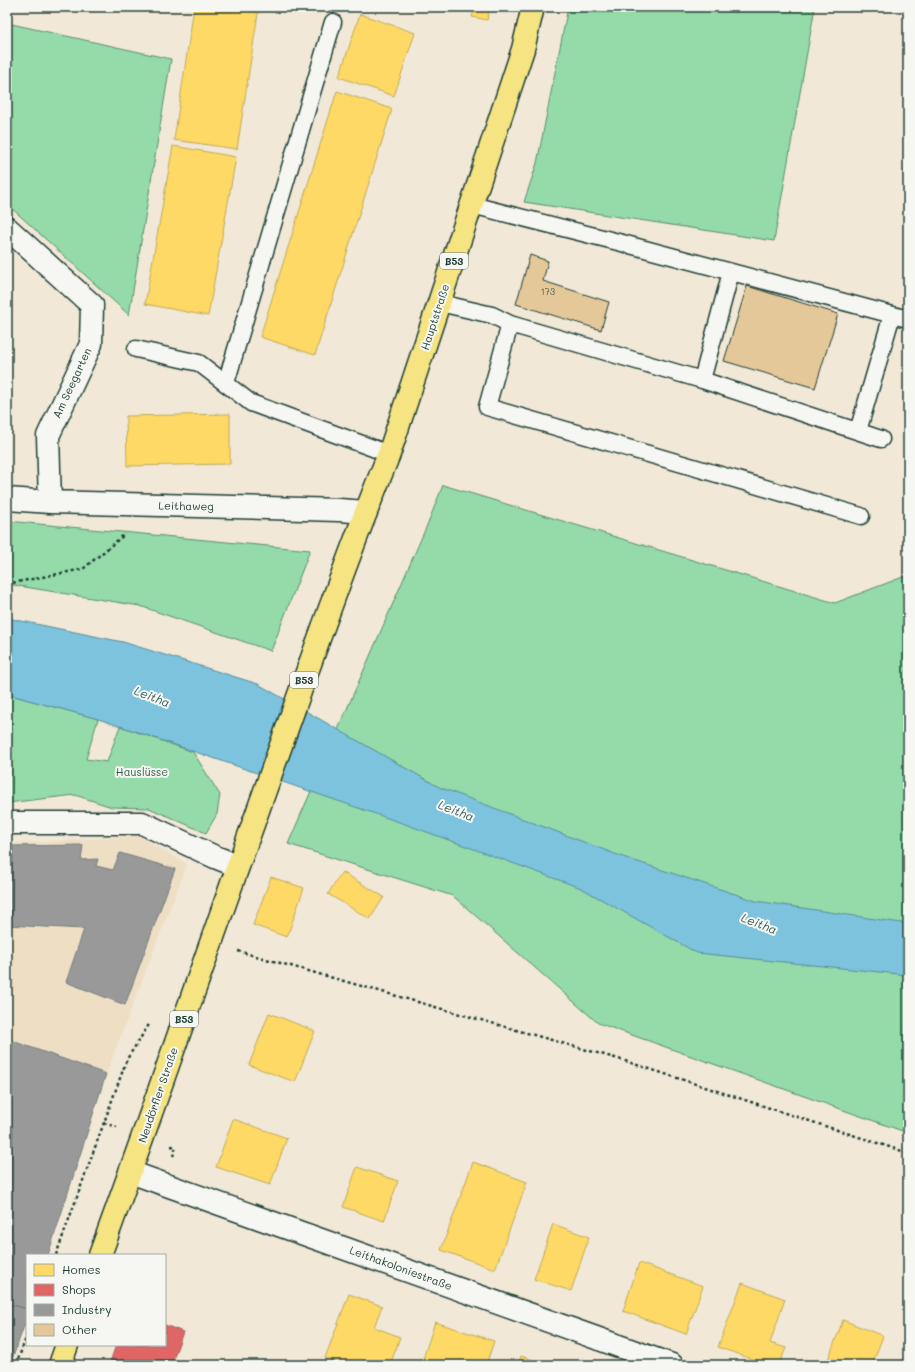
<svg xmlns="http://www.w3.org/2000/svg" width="915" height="1372" font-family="Mali,sans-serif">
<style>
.built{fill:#eddec4}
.green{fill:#94dba9;stroke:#5a8c6e}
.water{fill:#7dc3de;stroke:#578d9a}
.homes{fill:#ffd966;stroke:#bcaa57}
.shops{fill:#e06666;stroke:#a65a57}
.industry{fill:#999;stroke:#747d7b}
.building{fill:#e5c899;stroke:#1f3d34}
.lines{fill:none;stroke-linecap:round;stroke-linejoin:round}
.service-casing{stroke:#1f3d34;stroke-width:19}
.minor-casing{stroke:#1f3d34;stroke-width:25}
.primary-casing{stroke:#1f3d34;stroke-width:25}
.path{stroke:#1f3d34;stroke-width:2.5;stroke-dasharray:3 3;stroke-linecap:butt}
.service{stroke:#f6f6f2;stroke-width:16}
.minor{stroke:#f6f6f2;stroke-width:22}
.primary{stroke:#f6e381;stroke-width:22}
.labels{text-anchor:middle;stroke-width:4;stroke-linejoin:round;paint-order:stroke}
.number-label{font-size:9px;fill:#50604d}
.shield{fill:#f6f6f2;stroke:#60746d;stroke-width:1}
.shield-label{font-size:10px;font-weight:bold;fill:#1f3d34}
.street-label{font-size:11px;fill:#1f3d34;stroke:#f6f6f2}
.park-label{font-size:11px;fill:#365d4b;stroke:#f6f6f2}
.water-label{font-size:12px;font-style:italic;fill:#365e5e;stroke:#f6f6f2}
</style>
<rect width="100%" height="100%" fill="#f1e8d7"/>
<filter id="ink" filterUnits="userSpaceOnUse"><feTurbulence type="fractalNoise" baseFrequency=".025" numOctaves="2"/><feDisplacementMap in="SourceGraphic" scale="8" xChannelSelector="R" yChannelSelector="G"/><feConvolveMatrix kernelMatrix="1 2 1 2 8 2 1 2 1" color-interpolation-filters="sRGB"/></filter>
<g filter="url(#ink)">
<path class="built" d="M138,836L187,864L106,1074L27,1255V1318L10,1365H7V844Z"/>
<path class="green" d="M568,7H815L774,241L524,202L537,163Z
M7,23L171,59L129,315L7,204Z
M443,485L835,603L908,575V1133L598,1023L453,896L288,844L428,523Z
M7,521L310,550L271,651L140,606L7,584Z
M7,694L98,719L86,759L107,762L120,726L193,752L220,795L217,814L206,833L149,808L112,807L75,795L7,803Z"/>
<path class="water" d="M7,618L123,642L258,684L439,787L623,857L756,901L908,924V975L697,953L581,888L402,823L120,726L98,719L7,694Z"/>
<path class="homes" d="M194,7H259L237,149L174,140Z
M475,7H490L487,20L472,17Z
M360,14L415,33L394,96L339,77Z
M337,91L392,109L315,355L260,337Z
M173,146L236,157L208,316L145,304Z
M230,414V464L127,466L126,416Z
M342,872L384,897L370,919L328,894Z
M271,877L304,888L287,937L253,925Z
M269,1013L315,1031L295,1082L249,1065Z
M233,1119L287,1138L270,1185L216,1167Z
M473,1162L527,1182L495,1269L441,1250Z
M357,1167L398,1181L384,1221L343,1207Z
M553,1224L589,1237L571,1291L534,1279Z
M639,1263L703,1286L686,1334L623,1311Z
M742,1283L785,1299L770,1343L786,1348L779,1365H768L718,1347Z
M349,1294L382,1306L374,1327L400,1337L390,1365H344L325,1358Z
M843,1320L883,1336L872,1365H826Z
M435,1322L494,1341L486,1365H421Z
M521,1356L548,1365H518Z"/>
<path class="shops" d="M165,1325L183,1332L171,1365H109L116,1345H165Z"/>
<path class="industry" d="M83,845L81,860L98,859L96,866L113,870L120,853L175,869L125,1005L66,982L84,929L7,925V846Z
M7,1039L106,1074L48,1255H27V1309L7,1303Z
M7,1303L27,1309V1318L10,1365H7Z"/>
<path class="building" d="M530,255L548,261L543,281L609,302L601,330L516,304Z
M747,286L838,314L815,388L724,361Z"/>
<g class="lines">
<g class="service-casing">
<path id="service" d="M472,205L626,244L908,319
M440,303L492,315L510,324L702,380L881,439
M510,324L487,407L861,516
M136,349L199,363L251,403L389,454
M702,380L731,272
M226,383L333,22
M858,431L892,315"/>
</g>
<g class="minor-casing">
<path id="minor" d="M7,228L92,305L91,344L48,436L50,502
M7,499L50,502L339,510L366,512
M7,823H142L215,857L238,866
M130,1172L672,1365"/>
</g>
<g class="primary-casing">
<path id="primary" d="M100,1255C150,1119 197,981 246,844C293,713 337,582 389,454L523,49L533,7
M60,1365L67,1345"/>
</g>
<path class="path" d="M7,584L83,569L125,534
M238,951L622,1060L908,1153
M104,1123L117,1127
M171,1146L176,1147L173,1156
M56,1255L127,1059L150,1023
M16,1365L27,1335"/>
<use href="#service" class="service"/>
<use href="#minor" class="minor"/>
<use href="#primary" class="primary"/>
</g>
</g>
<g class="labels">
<g class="number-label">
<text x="548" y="295">173</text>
</g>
<g class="shield">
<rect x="440" y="253" width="28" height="16" rx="3"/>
<rect x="290" y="672" width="28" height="16" rx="3"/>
<rect x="170" y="1011" width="28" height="16" rx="3"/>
</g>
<g class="shield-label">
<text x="454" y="265">B53</text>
<text x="304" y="684">B53</text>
<text x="184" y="1023">B53</text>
</g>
<g class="street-label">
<text transform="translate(435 317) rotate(-72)" y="4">Hauptstraße</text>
<text transform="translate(72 383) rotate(-65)" y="4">Am Seegarten</text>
<text transform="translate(186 506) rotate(1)" y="4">Leithaweg</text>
<text transform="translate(158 1095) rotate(-71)" y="4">Neudörfler Straße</text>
<text transform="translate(401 1268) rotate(20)" y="4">Leithakoloniestraße</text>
</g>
<g class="park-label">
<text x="142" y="776">Hauslüsse</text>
</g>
<g class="water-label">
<text transform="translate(152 697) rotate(21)" y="4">Leitha</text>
<text transform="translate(456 811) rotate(21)" y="4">Leitha</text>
<text transform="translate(759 924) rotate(21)" y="4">Leitha</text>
</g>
</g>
<rect width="915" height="1372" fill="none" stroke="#f6f6f2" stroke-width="24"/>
<rect x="12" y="12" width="891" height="1348" fill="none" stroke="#1f3d34" stroke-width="1.5" filter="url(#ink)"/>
<rect x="26" y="1254" width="140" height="92" fill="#f6f6f2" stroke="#a0aca6"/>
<rect x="34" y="1264" width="20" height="12" fill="#ffd966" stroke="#a0aca6"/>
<text x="62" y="1274" font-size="12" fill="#1f3d34">Homes</text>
<rect x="34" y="1284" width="20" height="12" fill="#e06666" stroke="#a0aca6"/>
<text x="62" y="1294" font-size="12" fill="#1f3d34">Shops</text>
<rect x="34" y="1304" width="20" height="12" fill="#999999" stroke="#a0aca6"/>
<text x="62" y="1314" font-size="12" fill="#1f3d34">Industry</text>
<rect x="34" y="1324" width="20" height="12" fill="#e5c899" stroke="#a0aca6"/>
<text x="62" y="1334" font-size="12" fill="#1f3d34">Other</text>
</svg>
